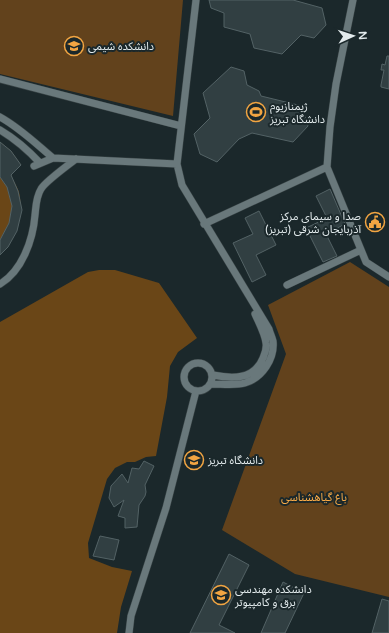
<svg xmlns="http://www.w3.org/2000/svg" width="389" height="633" font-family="'Varela Round','Noto Sans Arabic',sans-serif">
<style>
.green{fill:#6a4617}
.forest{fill:#62421c}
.building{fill:#313f42;stroke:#536265}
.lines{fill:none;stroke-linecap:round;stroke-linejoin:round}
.minor-casing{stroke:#3a4547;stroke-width:8}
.minor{stroke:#69787b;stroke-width:7}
.labels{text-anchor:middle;stroke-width:4;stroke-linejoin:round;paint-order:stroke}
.poi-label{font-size:11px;fill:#e3ebed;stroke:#1b282b;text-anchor:start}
.park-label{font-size:11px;fill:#fbac48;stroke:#1b282b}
</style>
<rect width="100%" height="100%" fill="#1b282b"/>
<path class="green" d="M0,142L11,151L21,165L11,175C13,181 17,186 19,192C24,216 17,238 0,255Z
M99,270H115L159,283L197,338L178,352L170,366L167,397L156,456L146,457L135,462H127L115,468L107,479L88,543L89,558L112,567L132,571L121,607L117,633H0V322L88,272Z"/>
<path class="forest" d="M0,0H183L173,116L0,74Z
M350,262L389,287V597L295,574L222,530L286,354L268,305Z"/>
<path class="building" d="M209,0H293L322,8L326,25L314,38L301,35L282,54L254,48L250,34L224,27V13L211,8Z
M387,56H389V89L381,87V85L384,70H381L382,64L385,65Z
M231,67L244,71L247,85L259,91L261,96L302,106L308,126L293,142L252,133L239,139L217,162L200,154L194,134L210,118L203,93Z
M0,142L11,151L21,165L11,175L18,191L22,210L17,231L8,247L0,255V240L9,223L12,206L7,187L0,177Z
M330,189L345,224L326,234L337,256L323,262L306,228L327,218L316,196Z
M259,211L276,245L256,255L266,275L252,282L233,243L253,234L245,218Z
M144,461L154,466L145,485L146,492L145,496L139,505L137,527L125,528V518L118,516L124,500L114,507L109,498L111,486L122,474L128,483L132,468L139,469Z
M100,536L119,540L114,560L93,556Z
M229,554L249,565L219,625L235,633H190Z
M283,582L304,593L285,633H261Z
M382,599L389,601V633H372Z"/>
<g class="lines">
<g class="minor-casing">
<path id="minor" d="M196,0L177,164L182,185L269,329C270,333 272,337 273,341C275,359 262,378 245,383C235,386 222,384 211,384
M0,79L181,126
M0,117C20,128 35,143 53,158
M0,130C17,140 27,149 40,163
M34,166L53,158L177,164
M327,167L366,262L389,277
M204,224L327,167L330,127L336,84L353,0
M0,284C22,271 33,240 35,215C36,206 36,197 41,189C45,182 68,165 76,159
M287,285L361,250
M184 377a14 14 0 1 1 28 0a14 14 0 1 1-28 0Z
M213,375C232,379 254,380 263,358C265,353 267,349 266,343C265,334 259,323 255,314
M129,633L131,616L166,508L196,391"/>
</g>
<use href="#minor" class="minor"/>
</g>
<defs>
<g id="university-ring" transform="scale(1)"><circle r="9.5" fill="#1b282b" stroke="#f2a542" stroke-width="1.5"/><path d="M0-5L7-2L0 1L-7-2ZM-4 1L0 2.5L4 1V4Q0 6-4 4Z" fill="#f2a542"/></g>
<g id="stadium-ring" transform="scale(1)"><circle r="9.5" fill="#1b282b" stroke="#f2a542" stroke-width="1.5"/><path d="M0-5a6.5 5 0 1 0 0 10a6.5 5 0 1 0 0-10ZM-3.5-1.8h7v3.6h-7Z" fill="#f2a542"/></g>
<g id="civic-ring" transform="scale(1)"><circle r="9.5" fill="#1b282b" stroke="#f2a542" stroke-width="1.5"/><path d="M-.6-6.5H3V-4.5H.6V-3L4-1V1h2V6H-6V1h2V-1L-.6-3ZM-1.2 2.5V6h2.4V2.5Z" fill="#f2a542"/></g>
</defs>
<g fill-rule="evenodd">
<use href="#university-ring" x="74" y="46"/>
<use href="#stadium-ring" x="256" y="112"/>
<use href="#civic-ring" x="375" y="222"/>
<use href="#university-ring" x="194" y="460"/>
<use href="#university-ring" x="221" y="595"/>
</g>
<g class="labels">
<g class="poi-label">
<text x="88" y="50">دانشکده شیمی</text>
<text x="270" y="110">ژیمنازیوم<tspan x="270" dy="13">دانشگاه تبریز</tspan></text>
<text x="361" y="220" text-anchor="end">صدا و سیمای مرکز<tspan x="361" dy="13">آذربایجان شرقی (تبریز)</tspan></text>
<text x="208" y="464">دانشگاه تبریز</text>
<text x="235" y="593">دانشکده مهندسی<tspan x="235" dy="13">برق و کامپیوتر</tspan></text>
</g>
<g class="park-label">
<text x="314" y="501">باغ گیاهشناسی</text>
</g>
</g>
<g transform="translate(353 36) rotate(87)" stroke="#1b282b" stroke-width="3" paint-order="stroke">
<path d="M0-3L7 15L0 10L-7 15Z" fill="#e3ebed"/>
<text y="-6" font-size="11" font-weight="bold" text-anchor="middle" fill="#e3ebed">N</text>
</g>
</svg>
